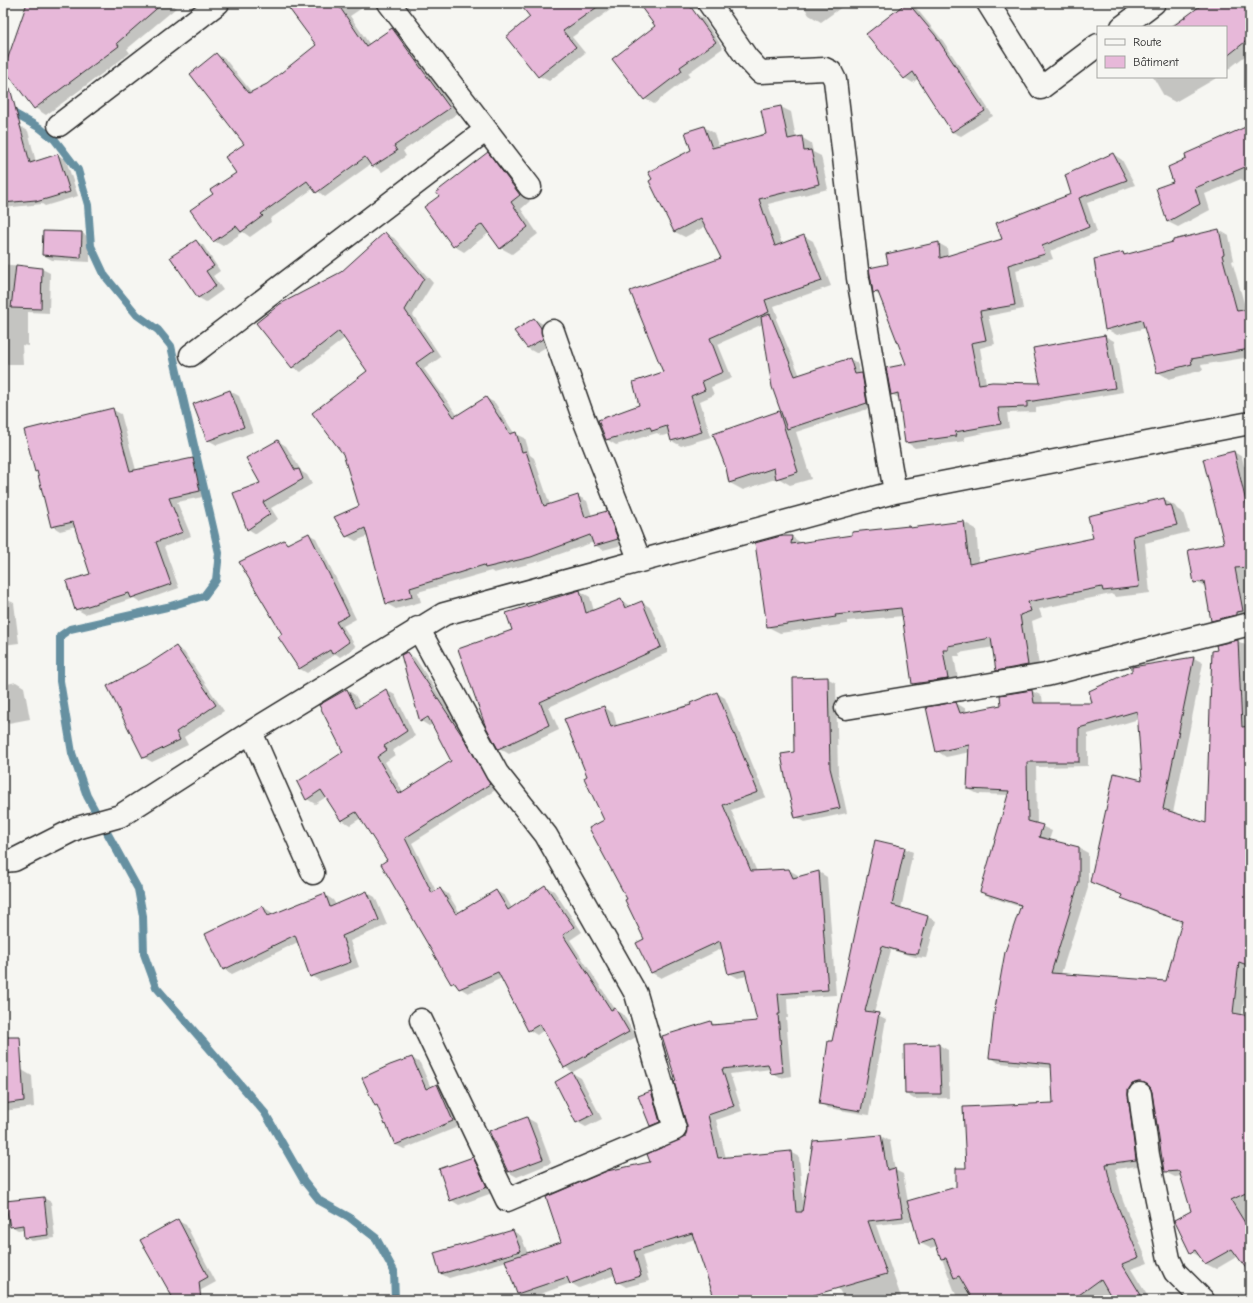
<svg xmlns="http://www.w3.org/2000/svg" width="1253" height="1303" font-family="'Comic Neue',sans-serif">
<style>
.shadow{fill:#0003;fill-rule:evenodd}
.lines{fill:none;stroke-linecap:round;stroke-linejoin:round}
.stream{stroke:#6690a1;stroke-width:8}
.building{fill:#e7b8d9;stroke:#2b2b2b;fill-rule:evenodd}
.street-casing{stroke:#2b2b2b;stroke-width:25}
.street{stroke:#f6f6f2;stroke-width:22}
</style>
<rect width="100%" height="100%" fill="#f6f6f2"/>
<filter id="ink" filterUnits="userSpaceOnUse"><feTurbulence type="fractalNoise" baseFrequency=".025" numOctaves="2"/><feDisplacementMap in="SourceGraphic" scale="8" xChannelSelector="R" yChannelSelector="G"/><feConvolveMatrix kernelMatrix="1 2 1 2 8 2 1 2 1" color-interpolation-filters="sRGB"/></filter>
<g filter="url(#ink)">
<path class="shadow" d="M28,3H172L176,8L127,49L130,53L46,115L35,108Z
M286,3H362L365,6L350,16L370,45L393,29L401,34L458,113L403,151L406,156L382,172L371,164L325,197L314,188L270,219L271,222L250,237L243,232L223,246L214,241L215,195L237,173L245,144L216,54L225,59L254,95L318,45Z
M520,3H620L572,37L585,53L549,81L539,76L531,18Z
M802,3H845L846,4L821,22L809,15Z
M908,3L916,8L943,41L993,116L961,136L952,132L918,78L913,83L905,78Z
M1206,3H1250V52L1226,71V27H1169Z
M695,13L703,18L723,48L688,73L690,76L654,104L645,99L614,59Z
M1153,77H1218L1175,102L1164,96Z
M781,107L791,112L796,138L801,137L811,143L813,152L821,156L828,189L768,204L782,244L804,236L813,241L831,286L774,306L778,317L776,319L800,376L850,359L857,363L861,374L869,378L874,407L796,432L811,479L790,485L778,478L743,490L730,483L726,467L779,412L782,414L763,324L718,344L732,378L711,387L714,395L700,401L711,437L681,446L672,441L670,434L662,436L657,433L616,445L606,439L640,406L665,373L722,259L706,226L685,237L675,232L651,181L692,151L704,127L714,133L719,148L767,135L762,110Z
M20,126L28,131L36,162L58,155L66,160L78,196L45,206L42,204L3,208V131Z
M1250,126V185L1241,179L1205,194L1210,210L1178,227L1168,222L1158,188L1174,182Z
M488,153L498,160L530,201L521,209L538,234L512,254L501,248L489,233L464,252L454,246L440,196Z
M1113,154L1122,160L1135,185L1087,203L1097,232L1050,251L1053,259L1016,270L1023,309L988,316L995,344L980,348L986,383L1041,384L1105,336L1114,341L1123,392L1036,407V412L1007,413L1009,428L964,437L965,441L915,448L906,442L900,399L892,394L908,365L880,296L874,292L889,265L938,243L947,248L948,257L1003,240L1072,194Z
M1219,230L1229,236L1234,260L1232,261L1246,310H1250V357L1201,365L1203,370L1169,379L1158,372L1146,328L1117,335L1106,329L1123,253L1127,255Z
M82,233L90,238V262L52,260L43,255Z
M385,233L394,238L433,283L413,315L441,357L424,369L458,416L486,398L495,403L514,433L525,438L530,455L534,458L550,505L578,496L587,501L592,516L606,512L615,517L626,544L603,550L595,545L594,542L540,561L494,573L491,571L418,592L421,602L396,609L387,604L368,536L356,541L347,536L360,507L368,371L345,338L301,372L292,367L342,273Z
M196,241L203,245L220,271L213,276L223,290L206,302L199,298L171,258Z
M3,264L42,269L50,273L49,313L28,312V346L22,345L23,364H3Z
M534,319L543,324L550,334L551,344L536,353L527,348Z
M230,391L239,396L253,432L217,445L208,440Z
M113,410L121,414L136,470L193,459L201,463L208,496L177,502L191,536L164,547L179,588L140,602L134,598L85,614L76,609L91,574L76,527L60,531L52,526L39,473L36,471Z
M278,441L286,446L302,472L307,475L312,484L271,508L278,519L256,534L248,529Z
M1234,452L1242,457L1244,466L1250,465V618L1221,625L1212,620L1206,587L1195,582L1226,543Z
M1163,499L1175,506L1177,509L1183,513L1189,532L1145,543L1150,593L1116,597L1111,594L1039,609L1042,617L1032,621L1040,672L1009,677L997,670L994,647L959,653L960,656H954L959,685L925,690L913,683L903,616L847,621V624L780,633L768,627L781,537H792L803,544L909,527L912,529L964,522L976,529L979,563L1094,539Z
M308,534L316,538L356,619L343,626L356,647L340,657L336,654L307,673L300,669L280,637L283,635L284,541L289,544Z
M580,591L590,597L594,611L621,600L631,607L642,602L651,608L667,646V653L549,707L559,730L509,754L499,748L513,630Z
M3,598L14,603L19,643L3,645Z
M1238,641L1247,646L1250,707V967H1249L1242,1015L1250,1017V1273L1238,1256L1216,1269L1206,1264L1201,1257L1191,1252L1193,1212L1182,1176L1175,1177L1165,1172L1153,1092L1151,1087H1148L1142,1089L1145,1165L1115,1169L1123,1201L1148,1263L1131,1269L1150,1300H958L937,1246L930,1248L920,1243L912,1216V1221L876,1225L902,1300H845L838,1288L782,1300H716L695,1239L642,1256L649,1281L626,1287L618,1282L615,1275L579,1288L571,1283L527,1299L518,1294L507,1261L449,1278L441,1274L513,1231L521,1236L528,1254L563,1242L651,1163L686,1137L711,1022L717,1026L759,1022L747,976L738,978L729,973L723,948L661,978L652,973L638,943L645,939L629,899L606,821L588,777L604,707L613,713L617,726L692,705L717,693L725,698L766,797L731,810L757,872L789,870L798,875L799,878L819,872L827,877L836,995L787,998L788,1018H786L791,1076L780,1078L772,1073L771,1069L730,1074L742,1111L716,1120L726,1158L790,1152L799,1157L803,1203L814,1142L881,1136L890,1141L895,1170L903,1174L908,1202L957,1188L967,1169L1054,1104L1052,1068L999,1063L990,1057L1021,907L990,897L981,892L1009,795L978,794L968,789L970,752L946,757L937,751L956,703L966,709L967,713L1002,706L1032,691L1042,696L1043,704H1094L1133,671V668L1194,658L1203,663L1173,813L1207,824ZM1139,719L1143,781L1091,882L1123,896L1122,898L1132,903L1183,923L1167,982L1061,974L1088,888V853L1079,848L1049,840L1052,831L1037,824L1036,767L1088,766V734Z
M176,647L184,652L224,711L184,737L188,745L152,762L143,757L147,666Z
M407,653L415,658L473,746L497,789L412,843L436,891L440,889L448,894L460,913L496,891L505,896L512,908L545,886L554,891L582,932L570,940L615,1009L623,1014L636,1037L573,1072L565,1067L544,1030L537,1035L529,1030L502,978L468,993L452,983L389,861L361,818L350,825L342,820L326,797L315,804L307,799L344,752L347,690L355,695L361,706L386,690L395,695L415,736L392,751L395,755L385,762L403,792L452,761L433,724L429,726L421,721L402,655ZM433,715L425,720V717Z
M827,678L836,683L838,773L847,813L805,822L796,817L795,753Z
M16,682L24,687L30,719L3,724V685Z
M904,848L913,852L901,909L928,917L936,921L926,958L915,957L891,950L874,1013L886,1019L869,1115L828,1108L820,1103Z
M366,892L375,897L387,925L350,941L359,967L320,981L311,976L298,942L232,974L223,969L263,907L271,912L273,915L324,894L333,900L336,905Z
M939,1045L948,1050L949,1098L914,1099L906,1094L905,1046Z
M412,1058L420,1063L431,1088L437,1085L445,1090L460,1126L404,1149L396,1145L379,1107L376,1105Z
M22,1070L32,1076L34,1107L3,1111V1072Z
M572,1073L581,1078L602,1119L586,1127L577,1122Z
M651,1092L655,1094L663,1124L654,1128L650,1125Z
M527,1118L536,1123L551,1163L517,1177L508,1172Z
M473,1158L481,1163L495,1192L459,1205L451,1200Z
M44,1198L51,1202L55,1238L32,1241L25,1237L24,1229L18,1230L11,1226Z
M178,1221L186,1225L216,1282L183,1300H179Z"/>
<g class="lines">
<path class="stream" d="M3,102L15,114L40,128L55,140L78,170L88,205L91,246L105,276L137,315L158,330L171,346L219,553L216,580L204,596L167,607L70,629L60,636V681L72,753L87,796L138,889L143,916L144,954L156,987L265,1113L304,1181L320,1201L349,1217L376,1238L394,1271L395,1300"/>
</g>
<path class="building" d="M27,3H163L117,43L119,46L34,109L4,69Z
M285,3H337L366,46L392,28L450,108L394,146L397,151L372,167L365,157L316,193L307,181L261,214L263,216L241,232L236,226L213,242L190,210L213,194L210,190L236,173L225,157L244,144L190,74L216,53L249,93L267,84L316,45Z
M519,3H603L563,31L576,47L538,77L506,37L530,17Z
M638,3H688L716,42L680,67L682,71L644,100L612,59L655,26Z
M906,3H908L935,35L985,111L952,132L913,72L904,79L866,34Z
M1204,3H1250V38L1226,57V27H1172Z
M10,88L30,163L58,154L70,192L36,202V200L3,203V89Z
M781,106L788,139L802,136L804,151L811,150L819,184L759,199L775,246L804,235L822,281L765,300L769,312L710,338L723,372L702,381L705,390L691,396L702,432L671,441L667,426L652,431L650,427L606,440L598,420L639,405L633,382L663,372L630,291L721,258L701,218L674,232L649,181L652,179L648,172L691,150L685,132L704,126L712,148L766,134L761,110Z
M1250,125V165L1195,188L1200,204L1167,222L1156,188L1173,182L1168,167L1186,159L1185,154Z
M488,152L520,195L511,202L528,227L500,249L482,224L453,247L424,207L439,196L436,192Z
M1113,153L1127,180L1079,198L1089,227L1042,246L1045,254L1008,265L1015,305L980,311L986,340L971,343L979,384L992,382L1040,383L1033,348L1105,335L1115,388L1027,402V407L998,408L1001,424L955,432L956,436L905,443L898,393L891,395L886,368L906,364L878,292L873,293L869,268L888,264L886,254L939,242L940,258L1002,239L996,223L1071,194L1065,175Z
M1219,229L1224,254L1222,255L1237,311L1250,309V349L1191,359L1192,364L1157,373L1142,320L1105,330L1094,259L1123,252L1124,255L1173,242V240Z
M43,231L82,232L81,258L42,255Z
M385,232L424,278L405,310L433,351L416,363L454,417L486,397L510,434L516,432L522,452L526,451L544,506L578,495L585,517L607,511L618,539L594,546L590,535L531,557L485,568L484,565L410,588L412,597L386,604L365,528L346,537L334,517L359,506L343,454L312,413L367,371L339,331L292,368L256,323L280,304L341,272Z
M196,240L214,266L206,271L216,286L198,298L170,257Z
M16,265L42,268L41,309L11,308Z
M770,314L795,376L850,358L855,374L862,373L867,403L787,429L772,387L761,317Z
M534,318L541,328L543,339L527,348L514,331Z
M230,390L244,427L207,441L193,404Z
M113,408L130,471L193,458L200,491L169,498L183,532L156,542L171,584L131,598L129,593L75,610L66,581L90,574L73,522L51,527L37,471L35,472L24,430Z
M779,411L798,472L776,479L774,468L729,483L726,468L713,434Z
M278,440L295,470L299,469L303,479L263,502L270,514L247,530L233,493L260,483L246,458Z
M1234,451L1250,519V567L1235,568L1243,611L1236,612V615L1211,621L1204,581L1194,583L1188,550L1224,543L1203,459Z
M1164,498L1166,506L1171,505L1177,525L1133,536L1139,587L1103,591L1102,587L1028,602L1031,611L1020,615L1028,665L996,671L991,638L948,646V650H943L948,679L912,684L901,608L835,615L836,617L767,627L755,543L781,536H792L791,544L852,535V532L909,526L910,528L964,521L969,564L1093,538L1088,516Z
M309,533L349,615L336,622L349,642L332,654L330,650L299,669L278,637L282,634L239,562L284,540L287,544Z
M580,590L586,613L621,599L625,608L642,601L661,647L540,702L549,725L498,749L485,725L458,649L512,630L506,613Z
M1238,640L1242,727L1250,726V966L1239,962L1233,1013L1250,1016V1191L1231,1200L1250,1231V1274L1232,1249L1205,1264L1195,1250L1190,1253L1174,1220L1191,1211L1179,1171L1164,1172L1152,1092L1150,1087L1145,1083L1139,1082L1132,1084L1128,1090V1095L1136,1160L1106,1164L1113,1195L1139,1257L1122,1264L1144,1300H1113L1101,1279L1072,1300H973L959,1276L954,1278L946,1258L941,1259L934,1239L919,1244L907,1201L956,1187V1168H966L963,1107L1053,1103L1051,1064L989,1058L994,1014L1005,952L1021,905L980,892L1009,791L967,789L969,745L936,752L926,707L956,702L960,713L1001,705L1000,695L1032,690L1034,703H1092L1089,691L1132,671V667L1194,657L1163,809L1206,823L1212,651L1217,650L1216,645ZM1137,711L1142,780L1114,773L1090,882L1122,895L1121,898L1158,912V913L1182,921L1166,981L1051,973L1079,882V847L1039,837L1043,825L1028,821L1027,762H1079V728Z
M176,646L216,705L176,732L180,740L143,758L107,686L147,665Z
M407,652L465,740L490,784L405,838L432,893L440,888L456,914L496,890L508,910L545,885L574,927L563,935L611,1010L615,1008L629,1032L564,1068L540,1024L528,1031L498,972L459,989L454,982L451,984L381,864L387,860L356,812L341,821L321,790L306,800L297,782L343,752L319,705L347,689L356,708L386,689L407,731L384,746L387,750L377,757L399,794L451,761L428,717L420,722L401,655Z
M828,677L830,768L840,808L795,818L786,782L781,754L794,752L793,678Z
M717,692L758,792L723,805L751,871L789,869L793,878L819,871L828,990L778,994L780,1014H778L783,1072L771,1074L768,1064L722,1069L734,1106L708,1115L718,1158L791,1151L796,1212H802L813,1141L881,1135L887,1170L895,1168L903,1217L868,1221L887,1274L797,1300H715L692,1233L634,1251L641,1276L617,1283L612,1268L570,1284L567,1277L517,1294L505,1260L561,1242L546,1197L607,1171L650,1162L647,1154L685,1137L687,1126L674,1082L676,1081L662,1036L711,1021L712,1025L757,1021L745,970L728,974L720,941L651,973L636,943L644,939L625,900L627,899L589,828L604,820L584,778L587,776L564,719L604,706L611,727L691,705L690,703Z
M875,840L905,847L892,905L928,916L918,954L906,953L882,946L865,1011L879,1013L861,1111L819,1104L828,1041H832Z
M367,891L379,920L342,936L351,962L310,977L295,935L223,970L205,934L263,906L268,916L325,893L330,907Z
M3,1037H20L24,1101L3,1104Z
M939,1044L941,1094H905L904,1045Z
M412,1057L426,1089L437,1084L453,1121L395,1145L386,1124L385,1125L377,1105L375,1106L362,1078L390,1065Z
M572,1072L594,1114L576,1123L555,1082Z
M651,1091L660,1122L650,1126L638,1096Z
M527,1117L543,1159L508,1172L489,1131Z
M473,1157L487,1187L450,1201L439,1169Z
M44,1197L48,1235L24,1238L23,1225L10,1227L5,1201Z
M178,1219L208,1277L199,1282L201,1300H174L140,1240Z
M513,1230L521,1251L440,1274L434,1253Z"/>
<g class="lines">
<g class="street-casing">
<path id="street" d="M389,3L530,187
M709,3L747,58L760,72L825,69L831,72L835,80L858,278L895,492
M988,3L1041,88L1098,45
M1122,27L1154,3
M59,125L218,3
M553,331L583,417L640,561
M191,355L486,130
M418,628L497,773L546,835L636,994L675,1129L507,1200L421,1020
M846,708L1046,675L1250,624
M251,732L313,873
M3,861L14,860L77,828L120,816L251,732L444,614L895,492L1250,423
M1140,1094L1148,1155L1169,1259L1175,1272L1203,1300"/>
</g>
<use href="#street" class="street"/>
</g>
</g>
<rect width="1253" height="1303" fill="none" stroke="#f6f6f2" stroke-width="16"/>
<rect x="8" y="8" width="1237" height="1287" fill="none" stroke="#2b2b2b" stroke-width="1.5" filter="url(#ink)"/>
<rect x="1097" y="26" width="130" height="52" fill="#f6f6f2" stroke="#a5a5a2"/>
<rect x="1105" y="39" width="20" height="6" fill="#f6f6f2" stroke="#a5a5a2"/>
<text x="1133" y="46" font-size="12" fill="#2b2b2b">Route</text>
<rect x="1105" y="56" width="20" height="12" fill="#e7b8d9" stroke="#a5a5a2"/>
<text x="1133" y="66" font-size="12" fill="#2b2b2b">Bâtiment</text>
</svg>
